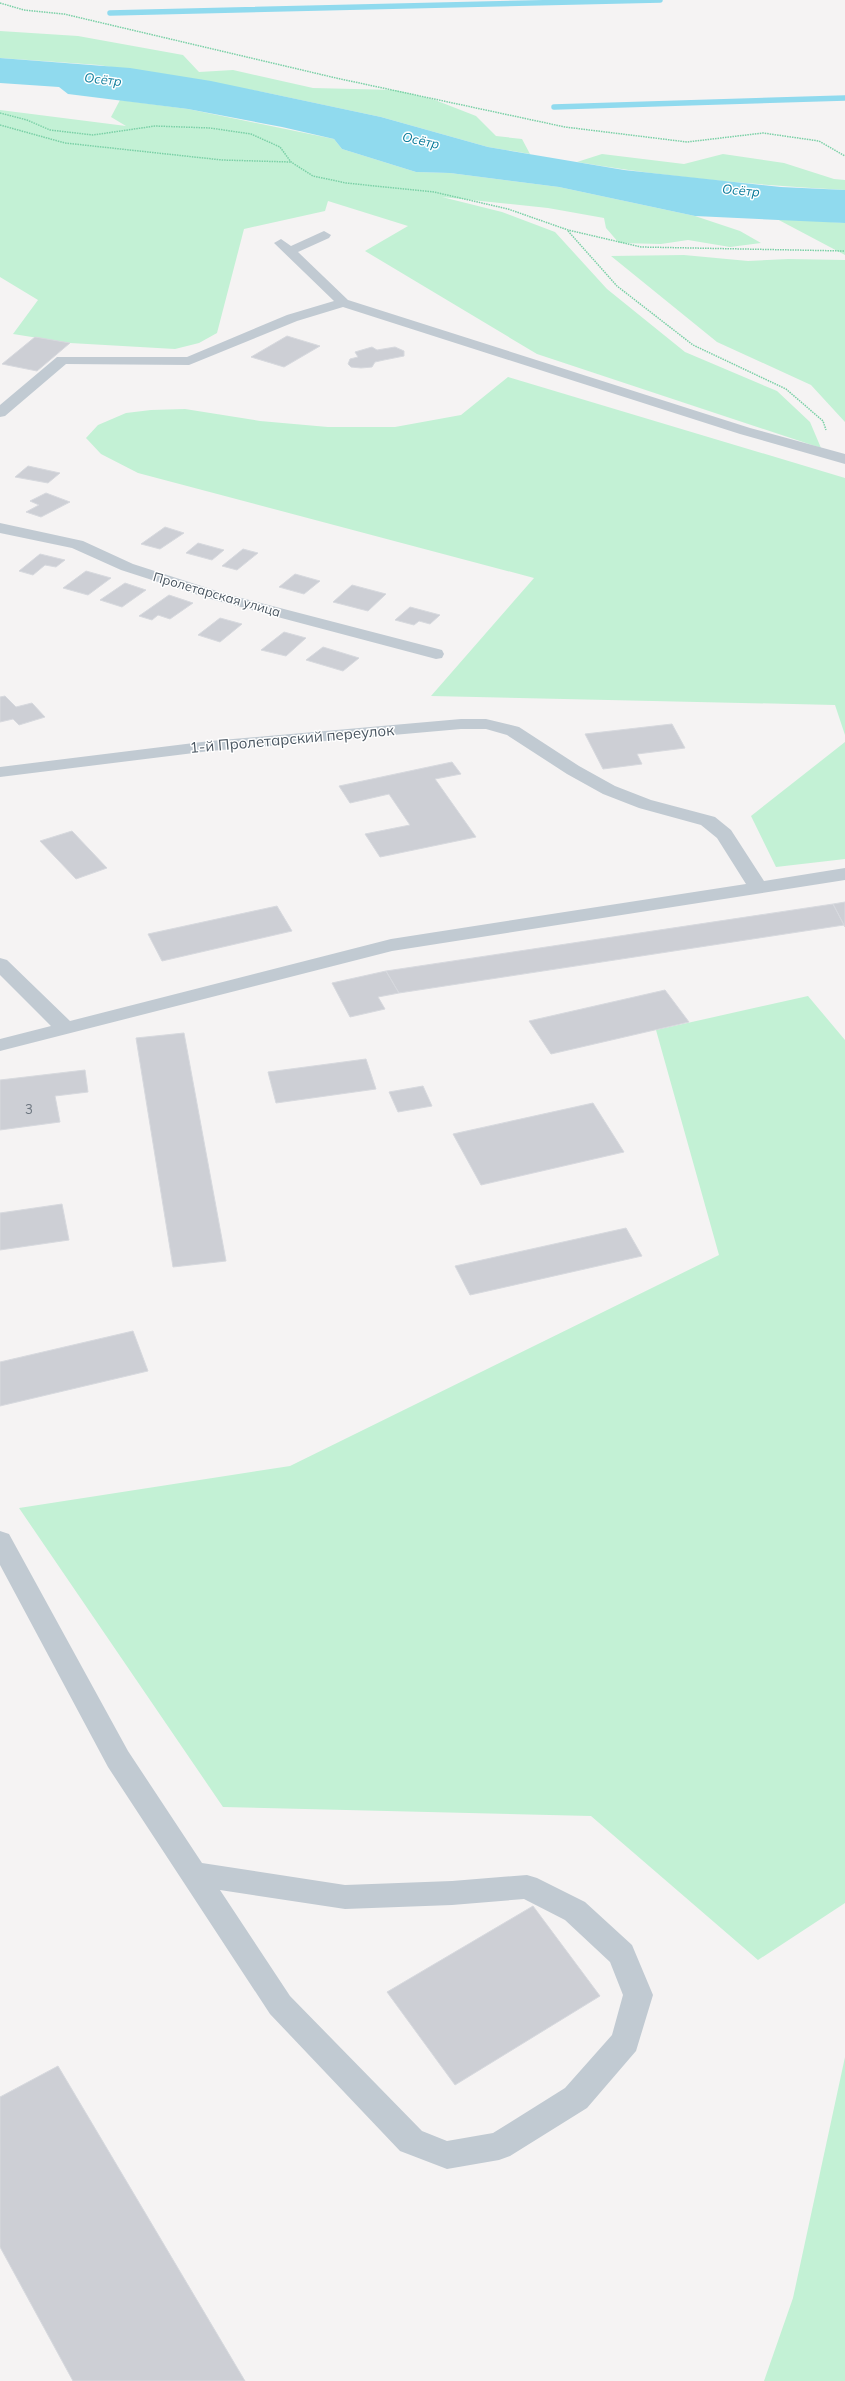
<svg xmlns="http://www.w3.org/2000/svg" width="845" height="2381" font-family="Mulish,sans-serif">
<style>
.green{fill:#c3f1d5}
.water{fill:#90daee}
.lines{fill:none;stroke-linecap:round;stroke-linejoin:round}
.stream{stroke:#90daee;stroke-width:5.5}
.building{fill:#cdcfd5;stroke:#d7d9de}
.path{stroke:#7ad0a6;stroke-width:1.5;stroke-dasharray:1.5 1;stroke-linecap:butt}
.minor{fill:#c1cad2;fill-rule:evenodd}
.labels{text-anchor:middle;stroke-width:3;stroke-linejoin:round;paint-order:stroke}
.far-water-label{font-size:13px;font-style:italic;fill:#0c7c9b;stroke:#fff}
.far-street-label{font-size:13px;fill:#4a5661;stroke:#fff}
.number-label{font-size:13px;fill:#6b747e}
.street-label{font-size:15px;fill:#4a5661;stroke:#fff}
</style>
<rect width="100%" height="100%" fill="#f5f3f3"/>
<path class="green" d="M0,31L78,36L183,55L199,72L233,70L313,88L396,90L435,100L476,116L496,136L522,139L530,154L488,147L381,117L263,92L99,65L0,58Z
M120,100L188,109L334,139L342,149L416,172L450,173L559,187L695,216L740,231L761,243L730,247L688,240L661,244L619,243L606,228L604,218L548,208L442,197L502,212L555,232L607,289L685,352L777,391L810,422L821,448L537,354L365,251L408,226L328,201L325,211L244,229L217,333L199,343L175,349L70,343L13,334L38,300L0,277V110L126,126L111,117Z
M602,154L684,164L723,154L784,163L834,179L845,180V190C756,185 665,177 577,162Z
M775,218L845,223V255Z
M684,255L748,261L788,259L845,260V422L811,385L717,342L611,256Z
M508,377L845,478V735L835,705L431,696L534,578L138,473L101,454L86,438L98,425L126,413L151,410L185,409L260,421L328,427H395L461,415Z
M845,742V859L776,867L751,816Z
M808,996L845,1040V1903L758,1960L591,1816L223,1807L19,1508L290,1466L719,1255L656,1030Z
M845,2057V2381H764L793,2298Z"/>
<path class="water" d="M0,58L130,68L211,81L381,117L488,147L624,170L781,187L845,190V223L695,216L559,187L450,173L416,172L342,149L334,139L282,127L188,109L68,94L59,87L0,83Z"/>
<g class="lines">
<path class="stream" d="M110,13L660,0
M554,107L845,98"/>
</g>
<path class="building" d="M287,336L320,346L284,367L251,357Z
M35,337L70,343L37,371L2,364Z
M372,347L377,350L395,347L404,351V356L384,360L375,362L372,367L361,368L351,367L348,364L350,359L358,357L355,352Z
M28,466L60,473L48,483L15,477Z
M46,493L70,502L41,517L26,512L39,505L30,501Z
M165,527L184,533L160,549L141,544Z
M198,543L224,550L212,560L186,553Z
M243,549L258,553L237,570L222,566Z
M40,554L65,560L56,567L45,565L33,575L19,571Z
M86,571L111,578L88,595L63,588Z
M295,574L320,581L304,594L279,587Z
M125,583L146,590L122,607L100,600Z
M352,585L386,594L368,611L333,602Z
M169,595L193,603L170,619L158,615L152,620L139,616Z
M410,607L440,615L430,624L419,621L414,625L395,620Z
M220,618L242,624L220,642L198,635Z
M284,632L306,638L286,656L261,650Z
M323,647L359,658L343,671L306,660Z
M5,696L16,707L32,703L45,717L19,725L13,719L0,722V697Z
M672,724L685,748L637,754L642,764L603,769L585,734Z
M452,762L461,774L435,779L476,837L380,857L365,834L410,825L389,794L350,803L339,786Z
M72,831L107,868L76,879L40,841Z
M845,902V927L833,904Z
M833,904L844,925L399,993L386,971Z
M277,906L292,931L162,961L148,934Z
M386,971L399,993L378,997L385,1009L350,1017L332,983Z
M665,990L689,1022L551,1054L529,1021Z
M184,1033L226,1261L173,1267L136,1038Z
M366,1059L376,1089L276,1103L268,1072Z
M85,1070L88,1092L55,1096L60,1122L0,1130V1080Z
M423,1086L432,1106L398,1112L389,1092Z
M593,1103L624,1152L481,1185L453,1134Z
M62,1204L69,1240L0,1250V1213Z
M626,1228L642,1256L470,1295L455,1266Z
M133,1331L148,1371L0,1406V1362Z
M533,1906L600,1996L455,2085L387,1992Z
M58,2066L245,2381H73L0,2247V2097Z"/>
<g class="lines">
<path class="path" d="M0,3L24,10L64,14L336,78L565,127L687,142L763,133L819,141L845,156
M0,113L27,120L50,130L93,135L155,126L210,128L251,134L280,147L291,162L313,176L346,183L434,192L508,209L568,230L641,247L845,251
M0,125L65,143L222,160L290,162
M568,231L617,286L693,345L786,389L823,421L826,430"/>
<path class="minor" d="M324,231L331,235L329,238L298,252L348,300L750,428L845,454V464L740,434L343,307L297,321L189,365L66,364L5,416L0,417V405L57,357H187L287,315L334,301L274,243L281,239L291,246Z
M0,523L83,541L133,564L226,594L442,650L444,654L442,658L436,659L214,600L121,570L72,548L0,533Z
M461,719H486L519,727L579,766L615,786L651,800L715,817L731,830L764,881L845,868V880L392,951L0,1051V1039L51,1026L0,975V958L7,960L70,1021L391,939L746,884L717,838L701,825L639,808L603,794L567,774L507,735L486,729H461L210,751L0,777V767L210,741Z
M0,1531L9,1534L128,1751L202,1863L345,1885L452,1881L527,1875L537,1878L585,1902L632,1945L653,1995L636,2051L587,2108L510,2156L499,2160L447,2169L400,2151L270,2014L108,1767L0,1565ZM220,1890L345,1909L452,1905L524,1899L565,1920L610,1962L623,1995L612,2035L565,2088L493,2133L447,2141L422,2131L290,1996Z"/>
</g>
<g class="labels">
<g class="far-water-label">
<text transform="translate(103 79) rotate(7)" y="5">Осётр</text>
<text transform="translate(421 140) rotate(13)" y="5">Осётр</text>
<text transform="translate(741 190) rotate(5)" y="5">Осётр</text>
</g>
<g class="far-street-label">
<text transform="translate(217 594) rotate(16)" y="5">Пролетарская улица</text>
</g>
<g class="number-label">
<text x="29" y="1114">3</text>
</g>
<g class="street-label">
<text transform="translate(292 739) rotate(-5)" y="5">1-й Пролетарский переулок</text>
</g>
</g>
</svg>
